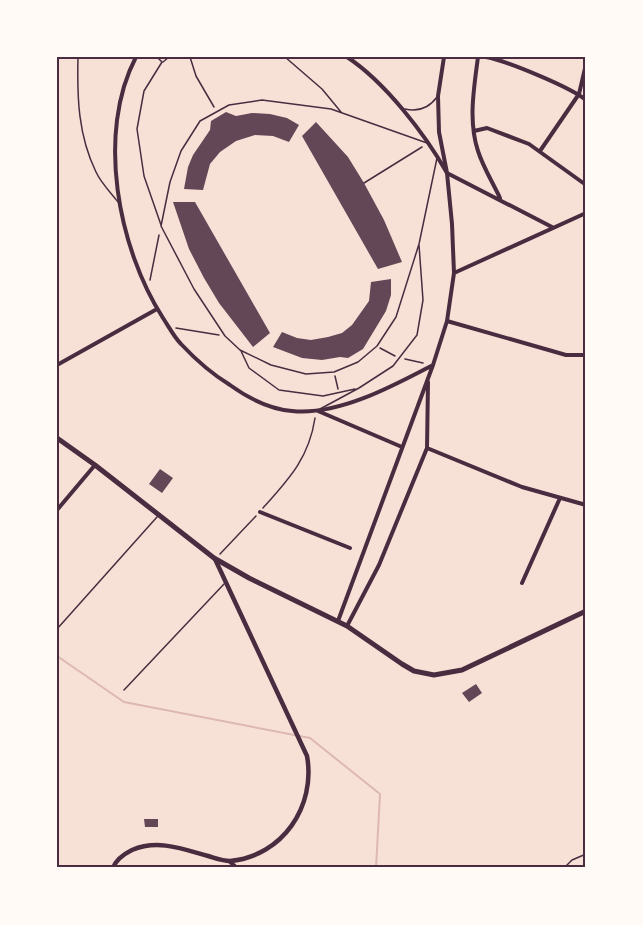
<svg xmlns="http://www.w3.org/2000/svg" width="643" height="925" font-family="'Archivo Narrow',sans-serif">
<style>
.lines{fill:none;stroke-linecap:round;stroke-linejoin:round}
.stream{stroke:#dcb8b0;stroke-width:2}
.building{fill:#644757}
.path{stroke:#4a2c40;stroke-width:1.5}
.service{stroke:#4a2c40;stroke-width:1.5}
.minor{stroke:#4a2c40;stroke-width:4}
.tertiary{stroke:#4a2c40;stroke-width:4.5}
.secondary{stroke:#4a2c40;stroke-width:5}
.neatline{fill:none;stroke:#4a2c40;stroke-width:2}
</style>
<rect width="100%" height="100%" fill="#f7e1d7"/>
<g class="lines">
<path class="stream" d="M57,656L124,702L310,738L380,794L376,868"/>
</g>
<path class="building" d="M226,112L236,116L252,113L270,114L287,118L299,125L289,142L273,136L255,135L236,141L220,152L210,164L203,190L184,189L188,167L193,155L210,130L211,121Z
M316,122L348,157L364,183L384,220L402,262L378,269L302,136Z
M173,202H195L270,333L253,347L219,303L204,278L189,249Z
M391,279V295L386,311L363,349L348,358L340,357L322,360L302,358L273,347L282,332L297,338L311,340L328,337L342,333L352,325L369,301L371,282Z
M160,469L173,478L162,493L149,484Z
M476,684L482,693L469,702L462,693Z
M144,819H158V827H145Z"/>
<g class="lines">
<path class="path" d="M190,57L196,76L214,107
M364,183L422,147
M150,280L159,235
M176,328L219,335
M380,348L395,356
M405,359L423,363
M335,376L338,389
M263,508C289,479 309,458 315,418
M220,554L256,516"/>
<path class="service" d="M78,57C77,97 78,135 96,172C101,183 111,193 118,202
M157,57L162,62L144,91L137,129L144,176L161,225
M285,57L322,89L341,112
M163,62L169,57
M405,109C419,112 429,108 437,97
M427,143L331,109L262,100L229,105L200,121L181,151L170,182L161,226L194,289L225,336L240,350L271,365L306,374L334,372L358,362L377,346L396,317L419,244L437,158
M241,351L249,368L279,390L323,396L355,389
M320,409L359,388L393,366L417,335L423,300L419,245
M57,629L157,517
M124,690L224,584
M564,868L572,860L586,854"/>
<path class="minor" d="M136,57C96,133 118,248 163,318C169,327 174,337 181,344C196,360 212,374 230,385C248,398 269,409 292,411C338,416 393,386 433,365
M347,57C385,82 425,134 447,173L552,227
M478,57C474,88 468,121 478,151C483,167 493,183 500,198
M486,57C507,61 570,87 586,100
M474,131L487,128L529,144L586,185
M540,151L579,94L586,64
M454,273L586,213
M447,321L566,355H586
M57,365L157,309
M318,411L402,447
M427,448L522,487L586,505
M57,510L95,465
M260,512L350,548
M522,583L560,498
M338,621L433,365L447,321L454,273L452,224L447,173L439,132L438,96L444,57
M347,626L379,565L427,448L428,382
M229,861L237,868"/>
<path class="tertiary" d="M113,868C116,859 124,854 132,850C158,839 183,849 208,856C215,858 223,861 230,861C283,856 316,806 307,756L215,559"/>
<path class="secondary" d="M57,438L95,465L214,558L249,578L347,626L402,664L414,671L434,675L462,670L586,611"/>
</g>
<rect width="643" height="925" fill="none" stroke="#fffaf5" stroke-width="117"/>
<rect x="58" y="58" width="526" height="808" class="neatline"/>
</svg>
